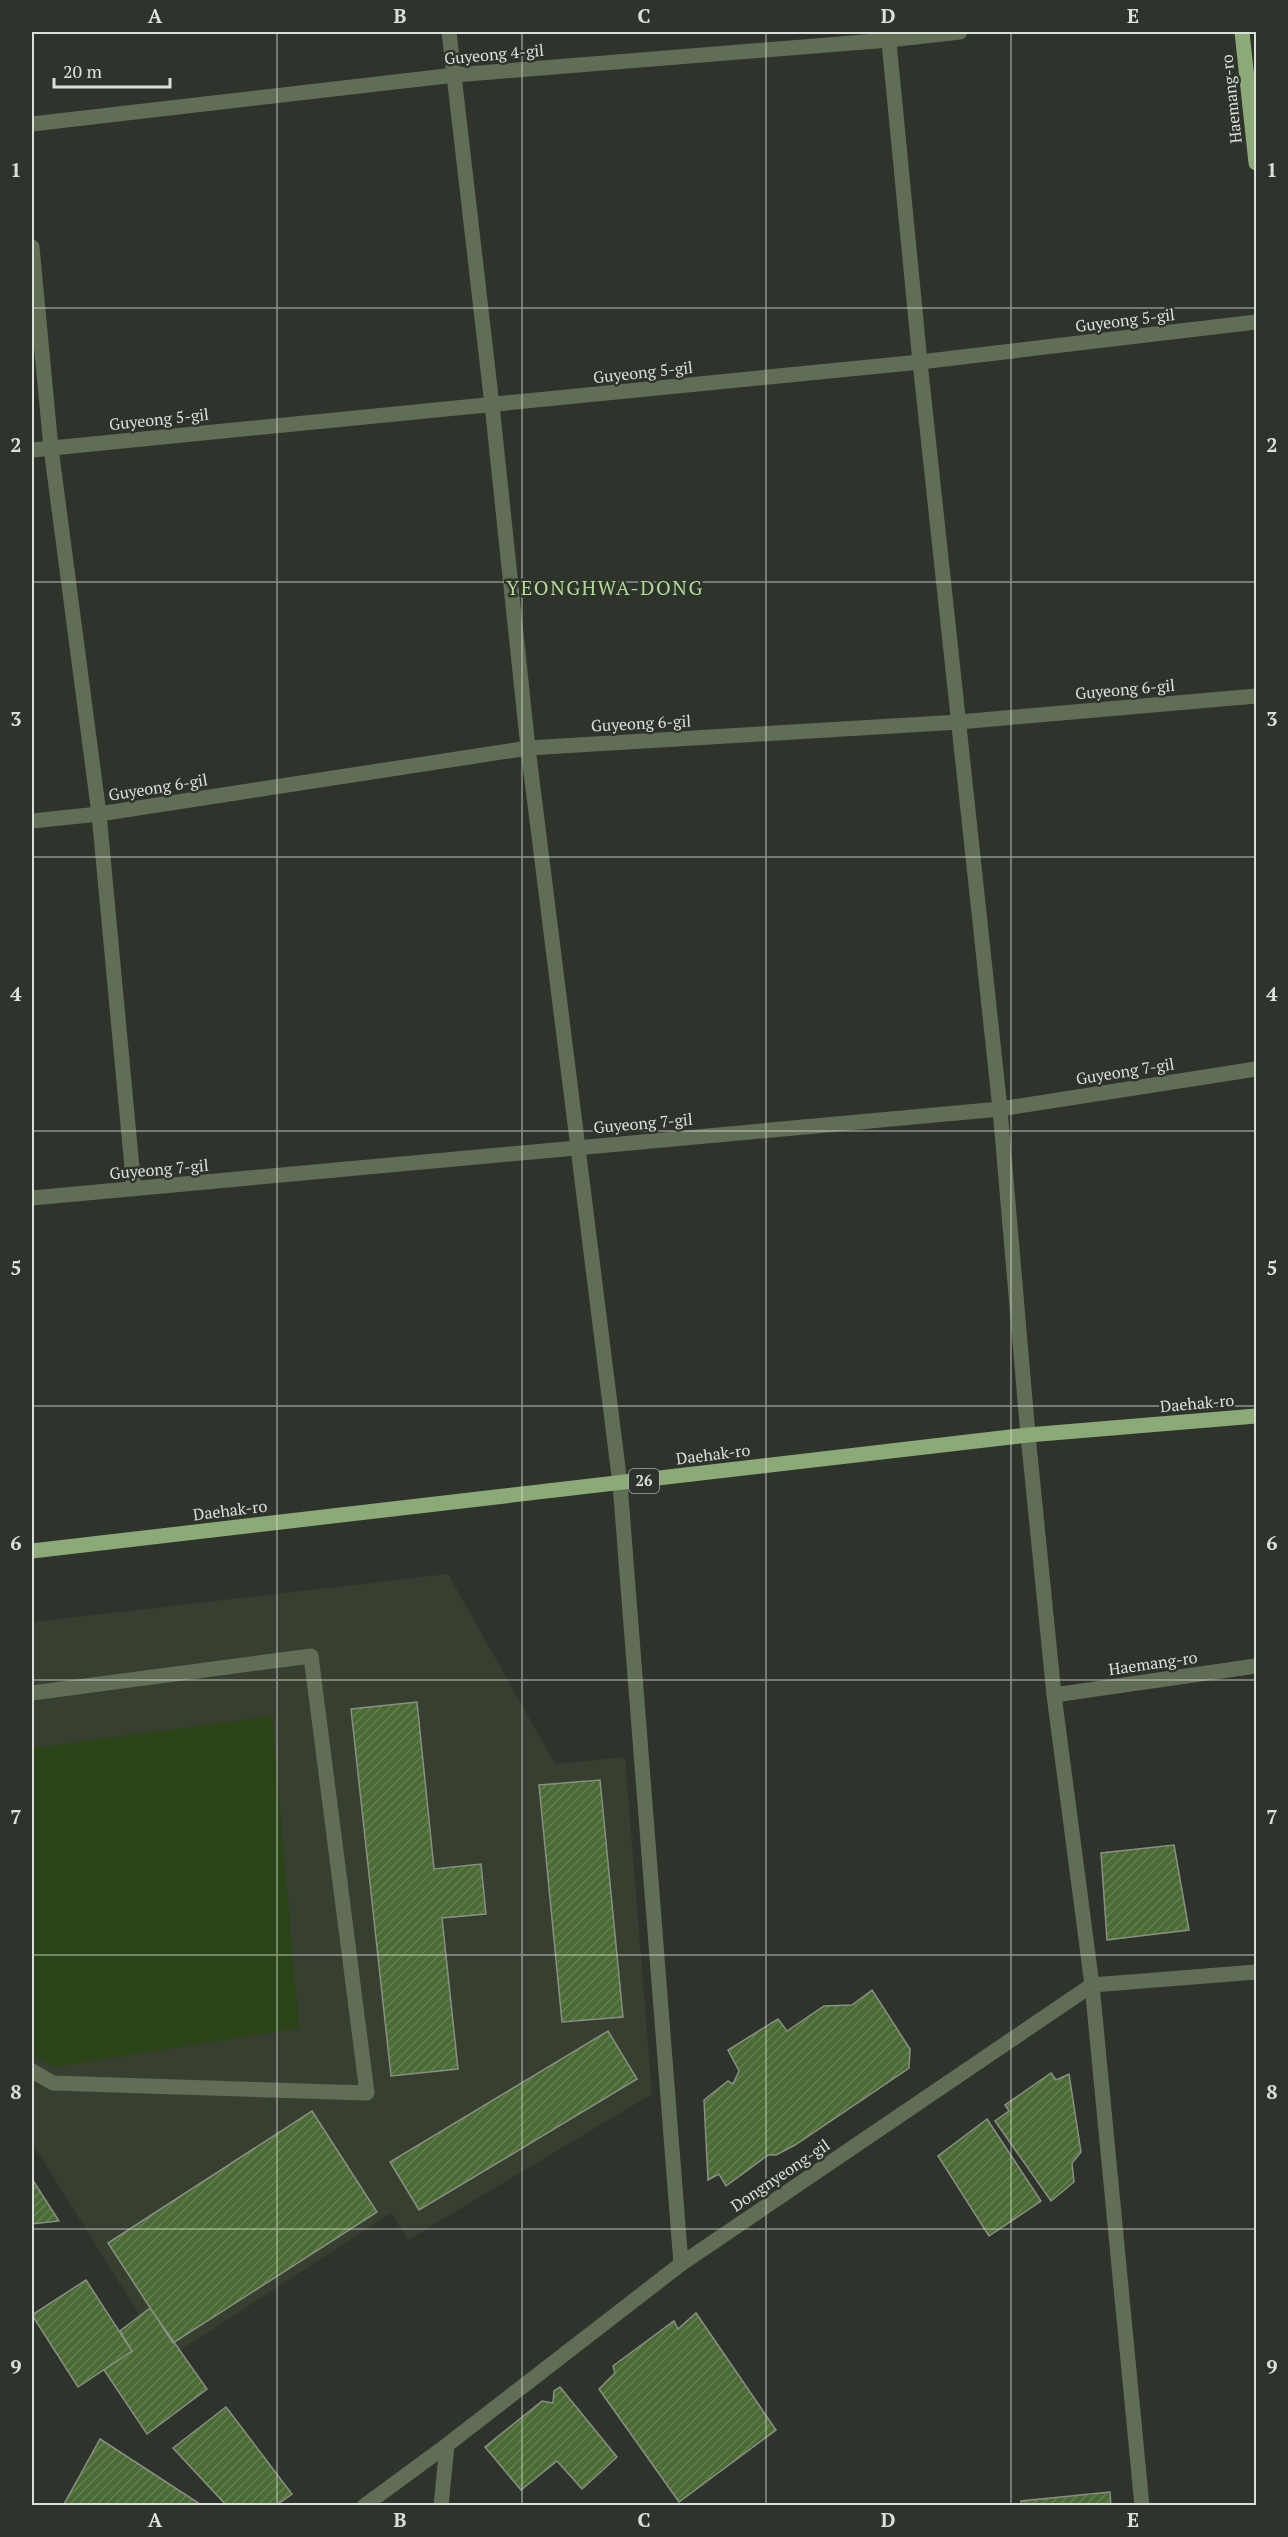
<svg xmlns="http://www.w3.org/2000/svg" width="1288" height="2537" font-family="'PT Serif',serif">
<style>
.built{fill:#373f31}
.pitch{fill:#2b4417}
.building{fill:url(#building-hatch);stroke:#898f85;stroke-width:1.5}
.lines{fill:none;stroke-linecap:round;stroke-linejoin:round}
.minor{stroke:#606e56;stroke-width:15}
.major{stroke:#8ca978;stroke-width:15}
.grid{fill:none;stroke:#dce0da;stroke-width:1.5;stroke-opacity:0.55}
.labels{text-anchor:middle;stroke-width:5;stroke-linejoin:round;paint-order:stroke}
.shield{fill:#2e342b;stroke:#a8aca6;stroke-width:1.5}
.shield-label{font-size:15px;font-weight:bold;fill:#dce0da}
.street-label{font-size:16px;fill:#dce0da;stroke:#2e342b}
.quarter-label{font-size:20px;letter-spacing:1.5px;fill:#b2da97;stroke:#2e342b}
.neatline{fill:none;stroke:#dce0da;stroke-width:2}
.grid-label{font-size:20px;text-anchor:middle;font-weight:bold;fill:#dce0da}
</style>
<defs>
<pattern id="building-hatch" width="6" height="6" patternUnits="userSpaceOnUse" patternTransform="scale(1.5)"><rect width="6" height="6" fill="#4b6b34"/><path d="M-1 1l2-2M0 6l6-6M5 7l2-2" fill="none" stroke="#648051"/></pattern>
</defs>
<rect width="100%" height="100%" fill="#2e342b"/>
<path class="built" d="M448,1574L555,1764L625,1757L652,2094L408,2240L391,2213L167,2359L32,2143V1622Z"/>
<path class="pitch" d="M272,1716L299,2028L55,2067L32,2055V1748Z"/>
<path class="building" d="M417,1702L434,1869L481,1864L486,1914L442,1918L458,2069L391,2076L351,1709Z
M600,1780L623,2017L562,2022L539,1785Z
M1174,1845L1189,1930L1107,1940L1101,1853Z
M872,1990L910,2049L909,2068L795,2145L776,2155H768L726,2186L719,2174L708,2180L704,2100L728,2081L733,2084L739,2071L728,2050L778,2019L787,2031L824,2006L852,2005Z
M608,2031L637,2079L419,2210L390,2162Z
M1051,2073L1056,2080L1069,2074L1081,2152L1072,2163L1074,2182L1051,2201L995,2121L1009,2111L1005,2105Z
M312,2111L377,2212L173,2343L108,2243Z
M987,2119L1041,2201L989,2236L938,2156Z
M32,2179L59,2221L32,2224Z
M86,2280L132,2351L78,2387L32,2315Z
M150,2308L207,2389L147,2434L104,2370L132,2351L120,2331Z
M696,2313L776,2430L679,2502L599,2389L615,2373L613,2366L674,2321L678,2329Z
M560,2387L617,2457L582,2489L557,2461L521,2490L485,2447L542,2401L553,2403L554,2391Z
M226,2407L292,2494L275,2506H227L173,2448Z
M100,2439L203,2506H63Z
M1110,2492L1111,2506H1021V2501Z"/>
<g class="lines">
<path class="minor" d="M449,32L492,405L528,748L620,1484L681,2264
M888,32L920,362L1000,1109L1028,1435L1054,1695L1092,1985L1142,2506
M32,124L455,75L889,40L960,32
M32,247L51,448L99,814L134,1189
M32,450L920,362L1256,322
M32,821L99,814L528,748L959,722L1256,696
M32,1198L1000,1109L1256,1069
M32,1693L311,1656L367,2093L53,2083L32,2071
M1054,1695L1256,1666
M364,2506L447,2445L681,2264L1092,1985L1256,1972
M441,2506L447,2445"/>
<path class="major" d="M1242,32L1256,163
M32,1551L1028,1435L1256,1416"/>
</g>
<path class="grid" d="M277,32V2506M522,32V2506M766,32V2506M1011,32V2506M32,308H1256M32,582H1256M32,857H1256M32,1131H1256M32,1406H1256M32,1680H1256M32,1955H1256M32,2229H1256"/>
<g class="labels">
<rect class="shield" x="629" y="1469" width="30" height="24" rx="4.5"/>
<g class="shield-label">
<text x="644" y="1486">26</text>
</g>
<g class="street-label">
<text transform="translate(494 54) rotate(-5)" y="6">Guyeong 4-gil</text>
<text transform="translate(1231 99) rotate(-96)" y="6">Haemang-ro</text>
<text transform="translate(1125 320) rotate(-7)" y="6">Guyeong 5-gil</text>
<text transform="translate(643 372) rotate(-6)" y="6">Guyeong 5-gil</text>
<text transform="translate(159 419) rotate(-6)" y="6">Guyeong 5-gil</text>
<text transform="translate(1125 689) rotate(-5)" y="6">Guyeong 6-gil</text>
<text transform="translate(641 723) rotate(-3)" y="6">Guyeong 6-gil</text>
<text transform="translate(158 787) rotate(-9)" y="6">Guyeong 6-gil</text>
<text transform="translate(1125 1071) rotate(-9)" y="6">Guyeong 7-gil</text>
<text transform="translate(643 1123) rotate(-5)" y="6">Guyeong 7-gil</text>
<text transform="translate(159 1169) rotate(-5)" y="6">Guyeong 7-gil</text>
<text transform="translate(1197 1403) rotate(-5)" y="6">Daehak-ro</text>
<text transform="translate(713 1454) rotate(-7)" y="6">Daehak-ro</text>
<text transform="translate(230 1510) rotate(-7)" y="6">Daehak-ro</text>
<text transform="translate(1153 1663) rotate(-8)" y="6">Haemang-ro</text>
<text transform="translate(780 2175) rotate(-34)" y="6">Dongnyeong-gil</text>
</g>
<g class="quarter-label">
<text x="605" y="595">YEONGHWA-DONG</text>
</g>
</g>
<rect width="1288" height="2537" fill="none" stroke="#2e342b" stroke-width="66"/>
<path d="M54 78v9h116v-9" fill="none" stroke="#dce0da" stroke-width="3"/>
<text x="63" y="78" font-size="18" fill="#dce0da" stroke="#2e342b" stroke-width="4.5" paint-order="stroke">20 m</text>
<rect x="33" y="33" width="1222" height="2471" class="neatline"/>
<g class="grid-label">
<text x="155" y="23">A</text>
<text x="400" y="23">B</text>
<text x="644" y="23">C</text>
<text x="888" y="23">D</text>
<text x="1133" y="23">E</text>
<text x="16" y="177">1</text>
<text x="1272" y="177">1</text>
<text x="16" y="452">2</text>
<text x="1272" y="452">2</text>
<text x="16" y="726">3</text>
<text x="1272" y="726">3</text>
<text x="16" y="1001">4</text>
<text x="1272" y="1001">4</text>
<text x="16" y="1275">5</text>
<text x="1272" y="1275">5</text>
<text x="16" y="1550">6</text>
<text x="1272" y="1550">6</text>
<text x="16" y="1824">7</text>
<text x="1272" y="1824">7</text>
<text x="16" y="2099">8</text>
<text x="1272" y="2099">8</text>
<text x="16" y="2374">9</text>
<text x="1272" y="2374">9</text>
<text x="155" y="2527">A</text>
<text x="400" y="2527">B</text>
<text x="644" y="2527">C</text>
<text x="888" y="2527">D</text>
<text x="1133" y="2527">E</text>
</g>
</svg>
